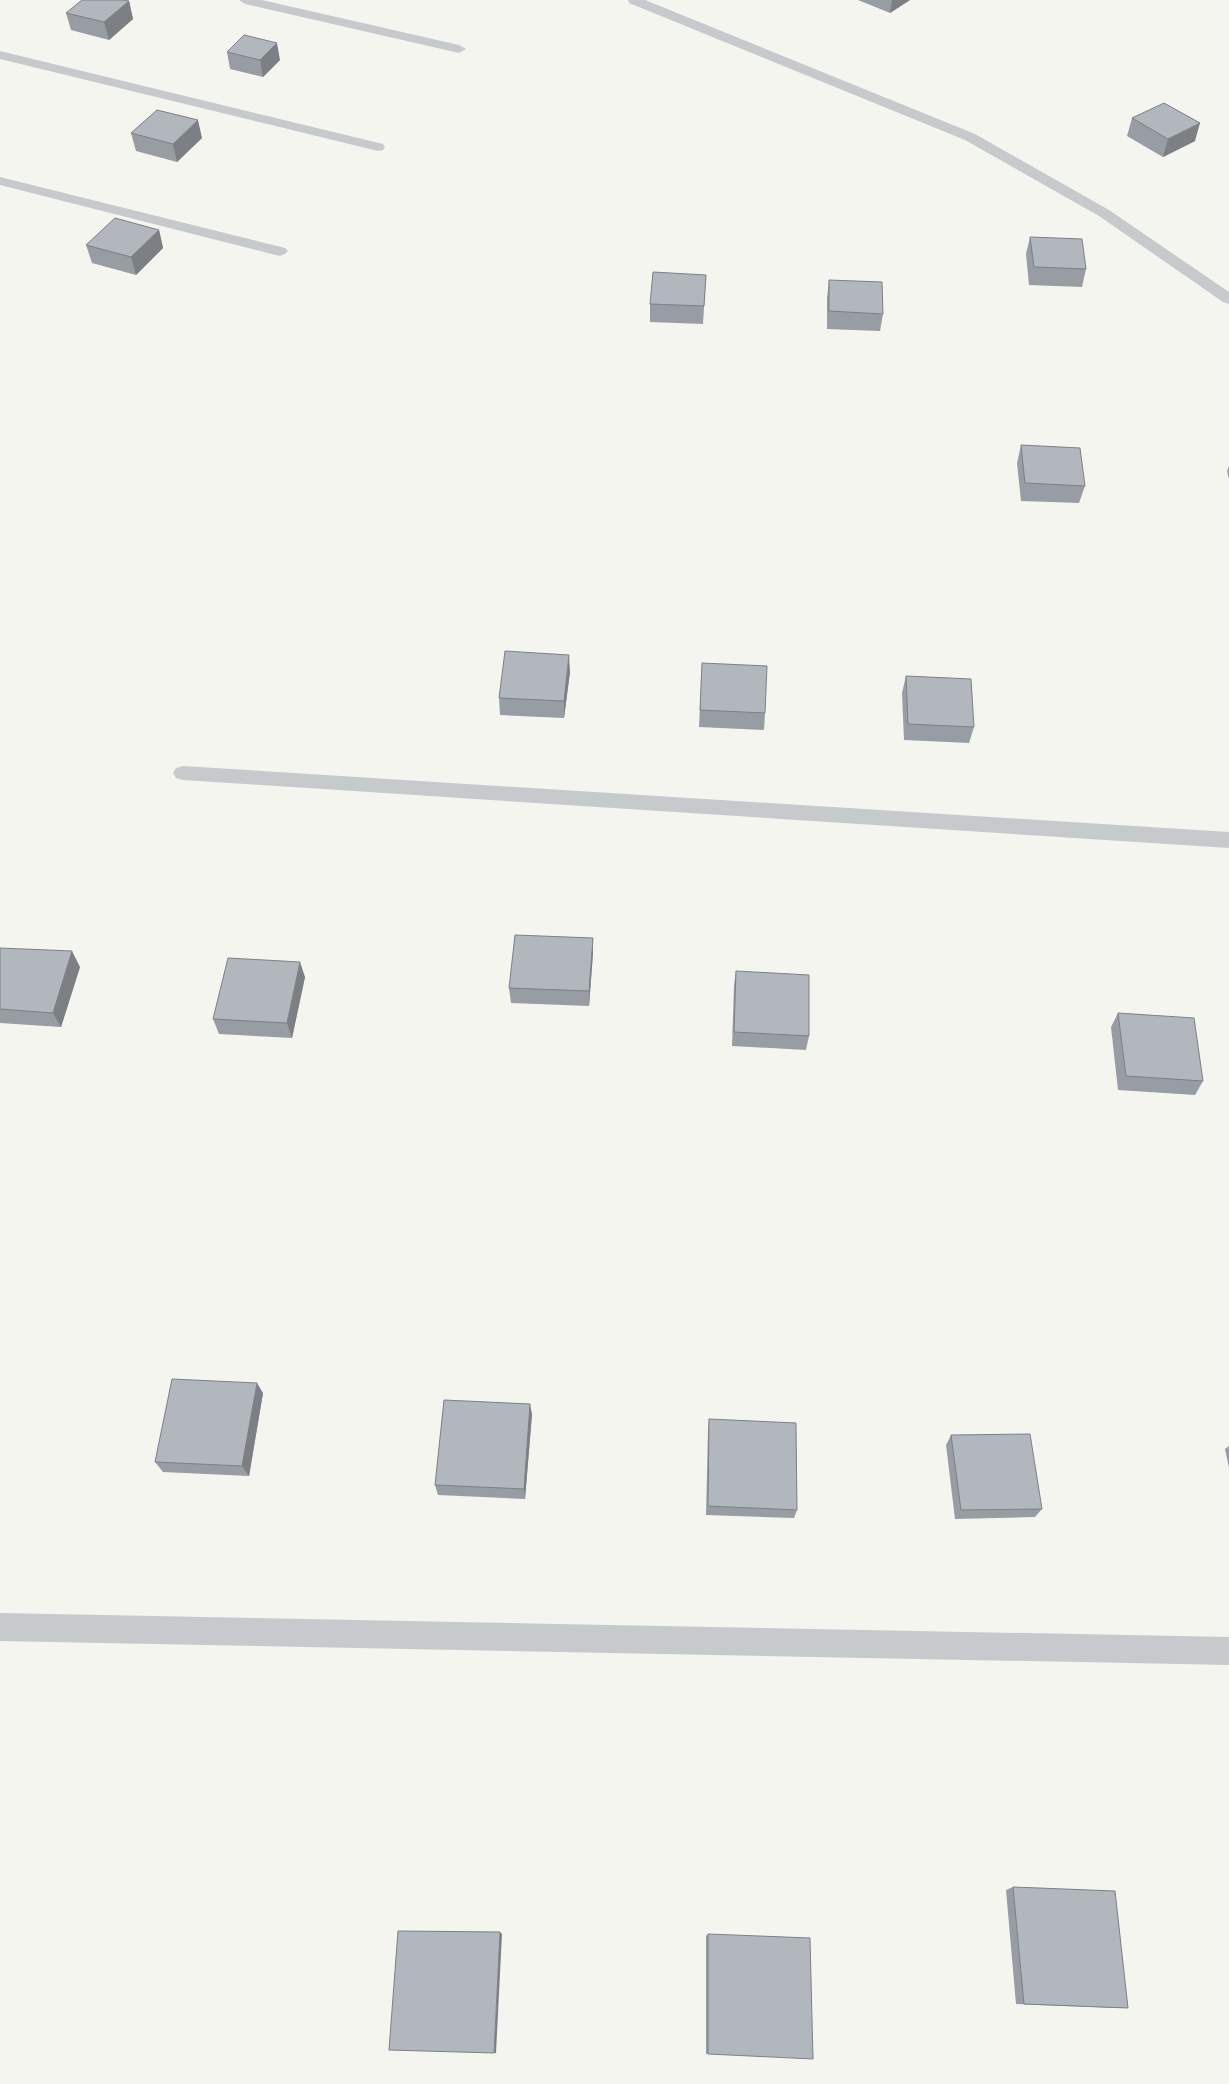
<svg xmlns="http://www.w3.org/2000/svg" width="1229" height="2084" font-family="'Open Sans',sans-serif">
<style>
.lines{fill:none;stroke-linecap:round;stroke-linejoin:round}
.minor{fill:#c7cacd;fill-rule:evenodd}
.wall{fill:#989da3}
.shaded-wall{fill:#7c8084}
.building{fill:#b1b7bd;stroke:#7c8084}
</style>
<rect width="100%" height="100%" fill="#f5f5f0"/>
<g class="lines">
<path class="minor" d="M239,0H262L459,45L466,49L459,53L245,4Z
M628,0H645L975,134L1109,210L1229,292V304L1223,302L1099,216L965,140L629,3Z
M0,51L383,144L385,147L383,150L378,151L0,59Z
M0,177L285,248L288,251L285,254L280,256L0,185Z
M183,766L1229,832V848L183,780L176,778L173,773L176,768Z
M0,1613L1229,1637V1665L0,1641Z"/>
</g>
<path class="wall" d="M858,0H910L890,13Z
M129,1L133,19L109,40L71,30L66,13Z
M227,52L280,60L263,77L230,69Z
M1132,118L1195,141L1163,157L1127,136Z
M131,133L202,138L177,162L136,151Z
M159,230L163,248L136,275L92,263L86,245Z
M1030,237L1086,269L1082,287L1029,285L1026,254Z
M706,275L703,324L650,322V304Z
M829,280L883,314L880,331L827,329V298Z
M1021,445L1085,486L1079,503L1021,501L1017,463Z
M1229,466V479L1227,471Z
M702,663L765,713L764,730L699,727Z
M570,672L564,718L500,715L499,698Z
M906,676L974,727L969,743L904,740L902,693Z
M593,938V953L589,1006L511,1003L509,988Z
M0,949L80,967L61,1027L0,1023Z
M736,971L809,1036L806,1050L732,1046L734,985Z
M305,977L292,1038L219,1034L213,1019Z
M1118,1013L1203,1081L1195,1095L1118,1090L1111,1027Z
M263,1393L249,1476L163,1472L155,1462Z
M532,1414L525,1499L438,1495L435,1485Z
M709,1419L797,1510L794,1518L706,1515L708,1429Z
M951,1435L1042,1509L1035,1517L955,1519L946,1445Z
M1229,1446V1468L1225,1449Z
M1013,1887L1128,2008H1118L1016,2004L1006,1890Z
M708,1934V2054H706V1936Z"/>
<path class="shaded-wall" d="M892,0H910L890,13Z
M129,1L133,19L109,40L104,22Z
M277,43L280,60L263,77L260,60Z
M198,120L202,138L177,162L173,144Z
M1200,123L1195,141L1163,157L1168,139Z
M159,230L163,248L136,275L131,257Z
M569,655L570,672L564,718V701Z
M593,938V953L589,1006V991Z
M72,951L80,967L61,1027L53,1013Z
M300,962L305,977L292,1038L287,1023Z
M257,1383L263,1393L249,1476L242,1466Z
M530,1404L532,1414L525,1499L524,1489Z
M500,1932L502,1934L496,2053H494Z"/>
<path class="building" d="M82,0H123L129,1L104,22L66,13Z
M244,35L277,43L260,60L227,52Z
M1164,103L1200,123L1168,139L1132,118Z
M157,110L198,120L173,144L131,133Z
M115,218L159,230L131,257L86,245Z
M1030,237L1082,239L1086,269L1034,267Z
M653,272L706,275L704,306L650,304Z
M829,280L882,282L883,314L829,311Z
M1021,445L1080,448L1085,486L1025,483Z
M505,651L569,655L564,701L499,698Z
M702,663L767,666L765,713L700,710Z
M906,676L971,679L974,727L908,724Z
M515,935L593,938L589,991L509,988Z
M0,948L72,951L53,1013L0,1009Z
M228,958L300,962L287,1023L213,1019Z
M736,971L809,975V1036L734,1032Z
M1118,1013L1194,1018L1203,1081L1126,1076Z
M172,1379L257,1383L242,1466L155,1462Z
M444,1400L530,1404L524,1489L435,1485Z
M709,1419L796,1423L797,1510L708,1506Z
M1030,1434L1042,1509L961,1510L951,1435Z
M1013,1887L1115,1891L1128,2008L1024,2004Z
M398,1931L500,1932L494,2053L389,2050Z
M708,1934L810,1938L813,2059L708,2054Z"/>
</svg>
